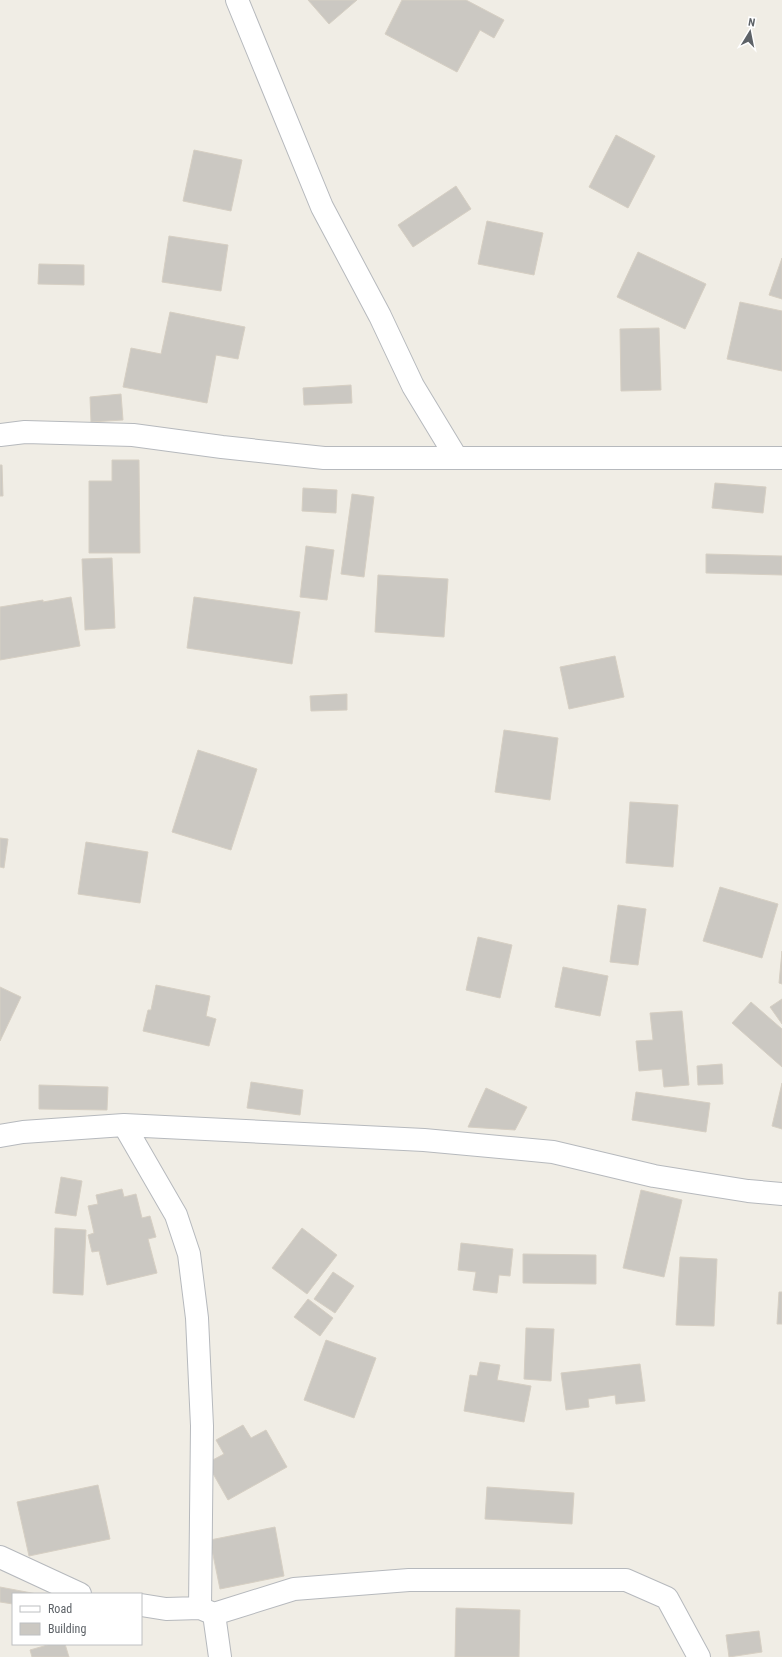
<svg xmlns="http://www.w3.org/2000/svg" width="782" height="1657" font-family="'Roboto Condensed',sans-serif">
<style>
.building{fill:#cbc8c2;stroke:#d6cfc3}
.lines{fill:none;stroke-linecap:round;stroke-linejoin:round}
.street-casing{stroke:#b6b9bd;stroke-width:24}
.street{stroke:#fff;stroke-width:22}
</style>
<rect width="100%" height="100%" fill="#f0ede5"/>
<path class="building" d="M308,0H357L329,24Z
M402,0H466L504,20L494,38L480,30L457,72L385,34Z
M616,135L655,156L628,208L589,187Z
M194,150L242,160L231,211L183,201Z
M456,186L471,209L413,247L398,225Z
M487,221L543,233L534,275L478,264Z
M169,236L228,245L221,291L162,282Z
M638,252L706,284L685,329L617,297Z
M782,258V299L769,295Z
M39,264L84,265V285L38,284Z
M740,302L782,311V371L727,359Z
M170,312L245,327L238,359L216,355L207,403L123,387L131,348L161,354Z
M659,328L661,390L621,391L620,329Z
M351,385L352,403L304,405L303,388Z
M121,394L123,420L91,422L90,397Z
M112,460H139L140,553H89V481H112Z
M0,465H2L3,496H0Z
M715,483L766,487L763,513L712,508Z
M303,488L337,490L336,513L302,511Z
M352,494L374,497L364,577L341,574Z
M306,546L334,550L327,600L300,597Z
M706,554L782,556V575L706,573Z
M112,558L115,628L85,630L82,559Z
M378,575L448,579L444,637L375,632Z
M71,597L80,646L0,660V607L43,600V602Z
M194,597L300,612L292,664L187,648Z
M615,656L624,697L569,709L560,667Z
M347,694V710L311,711L310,696Z
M504,730L558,738L550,800L495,792Z
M198,750L257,769L231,850L172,832Z
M630,802L678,805L673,867L626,863Z
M0,838L8,839L4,868L0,867Z
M86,842L148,852L140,903L78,894Z
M720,887L778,904L762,958L703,941Z
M618,905L646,909L638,965L610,962Z
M478,937L512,945L500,998L466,990Z
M782,951V984L779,983Z
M563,967L608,976L600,1016L555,1007Z
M156,985L210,996L206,1016L216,1019L209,1046L143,1031L148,1010H151Z
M0,987L21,997L0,1041Z
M782,999V1024L770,1007Z
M751,1002L782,1029V1067L732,1023Z
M682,1011L689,1085L664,1087L662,1069L639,1071L636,1041L653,1040L650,1013Z
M722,1064L723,1084L698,1085L697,1066Z
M251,1082L303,1090L300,1115L247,1108Z
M782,1083V1129L772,1126Z
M39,1085L108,1087L107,1110L39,1109Z
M486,1088L527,1107L515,1130L468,1127Z
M636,1092L710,1103L706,1132L632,1120Z
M61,1177L82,1181L76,1216L55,1213Z
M122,1189L124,1197L136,1194L142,1218L150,1216L156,1237L148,1239L157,1273L107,1285L99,1251L92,1252L88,1235L94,1233L88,1206L98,1204L96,1195Z
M641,1190L682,1200L664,1277L623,1268Z
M55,1228L86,1230L83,1295L53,1293Z
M302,1228L337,1255L307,1294L272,1268Z
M461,1243L513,1249L510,1276L499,1275L497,1293L473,1290L476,1272L458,1270Z
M523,1254L596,1255V1284L523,1283Z
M680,1257L717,1259L714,1326L676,1325Z
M333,1272L354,1286L335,1313L314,1299Z
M779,1292H782V1324H777Z
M308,1299L333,1318L320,1336L294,1317Z
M526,1328L554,1329L551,1381L524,1379Z
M326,1340L376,1358L354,1418L304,1400Z
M480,1362L500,1365L497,1380L531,1386L524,1422L464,1411L470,1375L477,1376Z
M640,1364L645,1401L616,1404L615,1395L588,1399L589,1407L566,1410L561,1373Z
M243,1425L251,1438L266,1430L287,1467L228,1500L207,1463L224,1454L216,1440Z
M98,1485L110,1539L29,1556L17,1502Z
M487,1487L574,1493L572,1524L485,1519Z
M275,1527L284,1576L220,1589L210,1540Z
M0,1587L37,1594H13V1604L0,1602Z
M456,1608L520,1610L519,1657H455Z
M759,1631L762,1652L729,1657L726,1635Z
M51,1644H65L69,1657H32L30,1650Z"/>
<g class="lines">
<g class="street-casing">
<path id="street" d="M237,0L322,207L380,316L413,386L456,457
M0,435L25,432L133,435L222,447L324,458H782
M124,1125L176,1215L189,1254L197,1318L202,1426L200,1608
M0,1136L23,1132L124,1125L424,1140L553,1152L654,1176L748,1191L782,1194
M0,1557L80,1594
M141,1605L166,1609L200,1608L214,1614L294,1589L409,1580H626L667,1598L699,1657
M214,1614L220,1657"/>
</g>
<use href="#street" class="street"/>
</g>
<rect x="12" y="1593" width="130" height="52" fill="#ffffff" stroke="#bec0c2"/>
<rect x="20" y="1606" width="20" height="6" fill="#ffffff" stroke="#bec0c2"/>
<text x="48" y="1613" font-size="12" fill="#5d6267">Road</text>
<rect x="20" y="1623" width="20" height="12" fill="#cbc8c2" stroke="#bec0c2"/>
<text x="48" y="1633" font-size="12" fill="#5d6267">Building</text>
<g transform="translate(750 32) rotate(10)" stroke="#ffffff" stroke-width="3" paint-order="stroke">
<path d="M0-3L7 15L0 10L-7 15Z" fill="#5d6267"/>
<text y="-6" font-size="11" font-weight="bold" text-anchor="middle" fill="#5d6267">N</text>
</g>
</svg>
